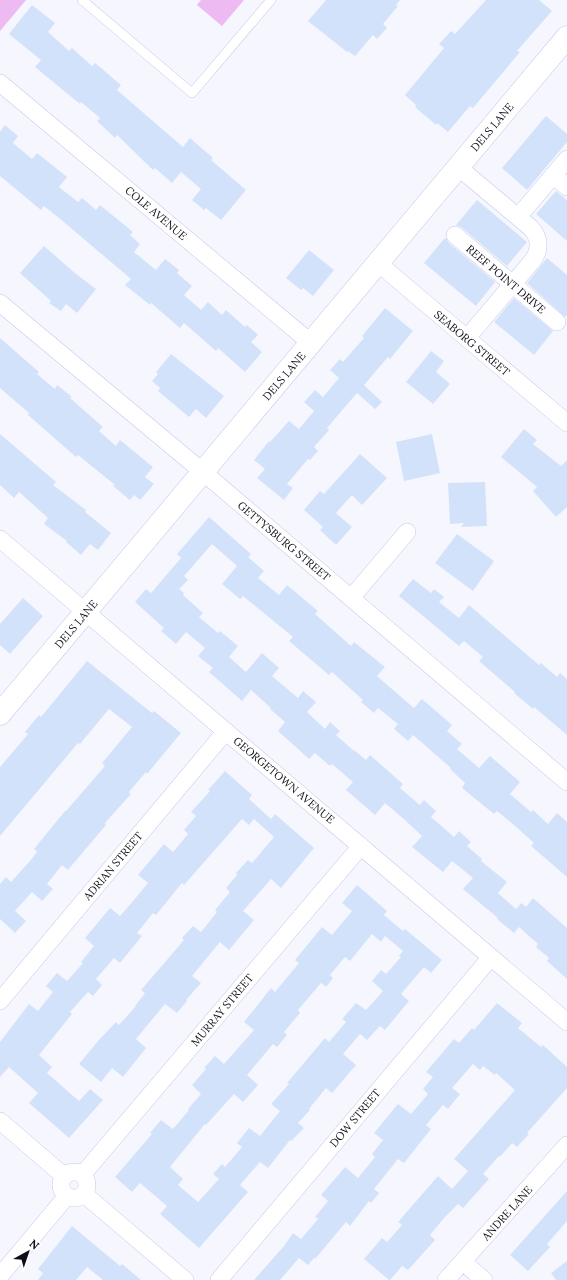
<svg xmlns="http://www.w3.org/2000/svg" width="567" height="1280" font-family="Lora,serif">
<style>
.green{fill:#edbaf2}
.building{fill:#d3e2fb;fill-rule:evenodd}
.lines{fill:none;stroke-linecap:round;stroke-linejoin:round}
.service-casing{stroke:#c4c7e9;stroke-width:10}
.minor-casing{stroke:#c4c7e9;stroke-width:18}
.tertiary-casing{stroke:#c4c7e9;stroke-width:23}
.service{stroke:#fff;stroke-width:9}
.minor{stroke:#fff;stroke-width:17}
.tertiary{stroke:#fff;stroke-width:22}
.labels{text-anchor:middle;stroke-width:3;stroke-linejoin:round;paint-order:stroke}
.street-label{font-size:11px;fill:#0e0e1a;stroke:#fff}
</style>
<rect width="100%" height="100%" fill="#f6f7fe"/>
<path class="green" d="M0,0H26L0,31Z
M201,0H244L222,26L197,5Z"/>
<path class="building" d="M326,0H400L396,5L398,6L383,24L387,28L377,39L373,35L355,56L348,51L347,52L308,21Z
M486,0H539L552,11L517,51L520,52L473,108L470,106L448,132L437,123L436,125L415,107L416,105L405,95L444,48L439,44L451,31L455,34Z
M32,5L55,23L48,32L69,51L72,48L92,66L95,63L121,85L117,90L183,147L190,138L213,158L211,160L246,190L221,220L206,208L204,210L192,200L201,189L181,172L172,183L155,168L153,170L117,135L115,138L97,121L100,118L81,102L80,104L35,67L41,60L9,34Z
M546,116L567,134V142L527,190L502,168Z
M5,125L18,136L13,143L32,159L37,153L67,177L59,187L78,202L82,198L96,210L100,205L133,232L130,235L140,244L134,252L156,270L165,259L179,270L177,273L192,286L184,295L201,310L208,302L222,315L226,310L245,327L247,325L258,335L251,342L262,352L245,372L218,348L216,351L184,323L180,328L151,303L150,305L125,285L131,279L59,218L44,206L41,210L0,176V132Z
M556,191L567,200V241L536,214Z
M477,200L527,242L507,266L461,227L456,225Z
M446,238L449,243L495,282L476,306L424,263L444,239Z
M44,246L76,274L96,289L77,313L66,304L61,311L49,303L51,301L20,273Z
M309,250L334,270L313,296L303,288L301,290L286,278Z
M547,258L567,275V315L565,317L527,283Z
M514,298L553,331L534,355L494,322Z
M385,308L413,331L390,359L388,357L364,385L382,402L375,409L357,393L327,428L329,430L314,447L318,451L310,460L308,459L287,484L293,488L284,500L257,478L265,469L254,460L269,441L270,442L289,421L299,429L314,411L304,402L315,390L323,397L339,378L330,370L340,359L343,362L364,338L362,336Z
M0,338L39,372L37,374L55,389L57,385L72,397L70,398L103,427L99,431L116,446L120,440L153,467L145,477L154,484L140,500L134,495L130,500L113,486L115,485L78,455L76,457L28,415L29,413L0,388Z
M431,351L444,361L436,372L450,384L433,404L406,382Z
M171,354L224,396L206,418L196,409L189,417L158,391L160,388L152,381L158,374L156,372Z
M524,429L537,440L533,444L561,466L567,460V507L556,517L533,491L537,487L501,457Z
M0,434L56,482L53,485L86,510L85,512L111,533L98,550L90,544L81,555L66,542L67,541L44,524L48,518L19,492L14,498L0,485Z
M432,434L440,473L404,481L396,442Z
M360,454L387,478L362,505L352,495L336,513L352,527L336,545L320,530L323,527L304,510L320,491L324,494Z
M485,482L487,526L461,527L464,523L450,524L448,483Z
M209,517L251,554L248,557L264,571L258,578L279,595L287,585L318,611L315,614L351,646L354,642L385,667L377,676L400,696L414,708L422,699L452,725L447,731L462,744L457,749L479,768L490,756L520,782L510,794L531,812L533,810L548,824L557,813L567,822V877L531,846L534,843L514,825L497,811L494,814L462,788L465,783L450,769L451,768L413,735L408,741L394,729L398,724L378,708L374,713L361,702L363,700L332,672L329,675L289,641L293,637L243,596L240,599L222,584L237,566L212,544L184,576L188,580L179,589L184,593L183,595L203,613L199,617L218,633L220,631L238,646L229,657L246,672L262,653L279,668L272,676L298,698L303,691L316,702L307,712L325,729L330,722L340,731L336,735L354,751V750L366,760L370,755L403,784L400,788L420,805L424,800L436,811L431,817L454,837L459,831L471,842L467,846L482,859L481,861L507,882L498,893L516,909L521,903L526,907L533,898L567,928V979L547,961L549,958L536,947L538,944L519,927L514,933L497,919L498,918L463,889L473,878L452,861L443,872L412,847L422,836L406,821L385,803L375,815L346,790L353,782L332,764L330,766L315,753L309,759L278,731L285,722L270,709L271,708L251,690L242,701L209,672L213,668L198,656L205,648L186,632L176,644L161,631L164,628L135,602L146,589L151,593L181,558L177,554Z
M457,534L494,561L473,591L435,563Z
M413,579L431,593L434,589L444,597L439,602L459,618L469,605L539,665L541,663L557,677L560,673L567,679V735L534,707L533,709L514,693L515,692L479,661L483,657L464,641L459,646L399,596Z
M23,598L43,616L10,654L0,645V624Z
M87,661L152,713L154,711L181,733L147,774L146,772L129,792L131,794L105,823L106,825L68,870L62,865L47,884L53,889L42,901L32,892L15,911L26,921L15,933L0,919V884L6,877L11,882L30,861L37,852L34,849L65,811H66L105,766L102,763L132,727L109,709L80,744L78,743L0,836V767L28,734L25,732L39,715L41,717Z
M225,771L252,795L249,799L271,819L275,814L314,848L281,888L271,879L243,911L254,920L229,950L220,942L192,976L201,983L186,1000L187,1001L177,1013L165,1004L136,1039L146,1048L123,1077L112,1068L101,1082L79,1064L98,1041L116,1022L119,1025L136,1006H135L145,993L141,990L184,940L182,938L193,926L201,932L217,912L215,910L230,892L226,888L237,875L236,873L248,860L252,863L274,837L254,819L249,825L242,819L184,885L182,883L156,915L153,913L137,933L142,936L120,963L114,958L96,979L102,985L93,996L88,992L70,1012L72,1014L39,1055L52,1067L47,1073L79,1101L90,1089L103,1100L69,1138L29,1103L38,1093L9,1067L0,1077V1042L29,1004L38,1011L53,992L46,986L57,973L67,981L83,963L81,962L94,946L85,938L110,908L120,916L133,901L148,883L138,875L164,844L173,852L188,834L184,830L196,816L191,812L210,791L208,790Z
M357,885L387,911L384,915L403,931L405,929L442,960L431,973L424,967L401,994L409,1001L385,1030L380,1026L367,1040L360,1034L343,1054L356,1065L332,1093L326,1088L309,1109L310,1110L298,1123L304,1128L291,1141L290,1140L268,1168L260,1162L240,1185L248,1192L199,1248L160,1214L167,1206L140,1183L132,1192L115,1177L152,1134L150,1133L161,1120L173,1129L189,1110L188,1109L201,1094L192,1085L206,1069L204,1068L215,1056L224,1064L254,1030L244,1022L271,988L275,992L299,963L295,960L322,927L332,935L352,911L342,903ZM372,934L381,942L385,936L403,951L399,956L401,957L386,974L381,970L372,981L383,991L366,1010L356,1003L342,1019L346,1022L329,1042L325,1038L287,1083L289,1084L271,1104L280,1111L260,1136L249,1128L237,1143L242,1147L225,1167L222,1164L213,1174L219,1179L198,1202L178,1185L183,1179L170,1167L205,1124L206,1125L234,1094L243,1102L258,1085L247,1075L273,1044L277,1047L287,1035L284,1032L300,1013L298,1010L321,983L326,987L333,978L330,975L345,957L350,961Z
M497,1003L522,1023L518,1028L541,1047L543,1045L567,1067V1088L527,1133L529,1134L517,1147L512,1143L500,1157L499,1156L483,1174L489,1179L463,1208L458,1204L444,1218L430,1235L435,1240L408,1270L402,1266L390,1280H389L364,1259L382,1238L387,1242L402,1225L398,1222L438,1176L452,1189L468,1171L454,1159L515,1090L496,1073L495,1075L483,1066L480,1070L473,1064L452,1088L460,1094L448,1109L443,1105L426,1125L431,1129L404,1163L398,1159L374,1189L379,1193L371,1203L369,1201L350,1226L346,1222L315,1259L314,1258L308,1265L299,1258L280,1280H254L284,1246L293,1233L301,1239L318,1219L315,1217L328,1201L321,1195L345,1167L358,1178L375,1157L372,1154L383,1140L374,1133L398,1104L411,1114L428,1094L423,1089L433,1077L426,1072L454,1039L459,1043L472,1028L474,1030Z
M567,1191V1221L547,1244L550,1247L528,1271L510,1255Z
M72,1226L120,1266L122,1264L141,1280H103L87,1267L76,1280H38L43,1273L38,1269Z
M567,1261V1280H556L551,1273Z"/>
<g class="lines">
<g class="service-casing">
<path id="service" d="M82,0L192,93L271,0"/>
</g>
<g class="minor-casing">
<path id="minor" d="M0,83L311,343
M458,167L531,228C539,237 541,249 533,260L467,338
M553,175L567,187
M518,217L567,159
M455,235L557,322
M378,263L567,423
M0,303L203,472L567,782
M0,539L567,1022
M351,598L407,532
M0,1001L226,731
M0,1121L64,1176
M61 1185a13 13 0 1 1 26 0a13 13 0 1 1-26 0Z
M83,1174L361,846
M84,1194L185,1280
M463,1262L484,1280
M0,1276L67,1196
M219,1280L491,957
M446,1280L567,1145"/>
</g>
<g class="tertiary-casing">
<path id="tertiary" d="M0,714L567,37"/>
</g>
<use href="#service" class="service"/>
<use href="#minor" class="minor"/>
<use href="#tertiary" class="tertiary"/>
</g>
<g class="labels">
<g class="street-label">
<text transform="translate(492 127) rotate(-50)" y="4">DELS LANE</text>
<text transform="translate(156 213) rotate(40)" y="4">COLE AVENUE</text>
<text transform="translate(506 279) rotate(40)" y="4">REEF POINT DRIVE</text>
<text transform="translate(472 343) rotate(40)" y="4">SEABORG STREET</text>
<text transform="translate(284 376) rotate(-50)" y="4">DELS LANE</text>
<text transform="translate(284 541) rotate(40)" y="4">GETTYSBURG STREET</text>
<text transform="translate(76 624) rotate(-50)" y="4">DELS LANE</text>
<text transform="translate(284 780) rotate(40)" y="4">GEORGETOWN AVENUE</text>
<text transform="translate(113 866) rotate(-50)" y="4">ADRIAN STREET</text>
<text transform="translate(222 1010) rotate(-50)" y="4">MURRAY STREET</text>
<text transform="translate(355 1118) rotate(-50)" y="4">DOW STREET</text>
<text transform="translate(507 1213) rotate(-48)" y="4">ANDRE LANE</text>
</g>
</g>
<g transform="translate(28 1252) rotate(40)" stroke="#ffffff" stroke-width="3" paint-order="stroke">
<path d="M0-3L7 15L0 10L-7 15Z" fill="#0e0e1a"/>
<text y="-6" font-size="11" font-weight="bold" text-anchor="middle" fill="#0e0e1a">N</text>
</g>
</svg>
